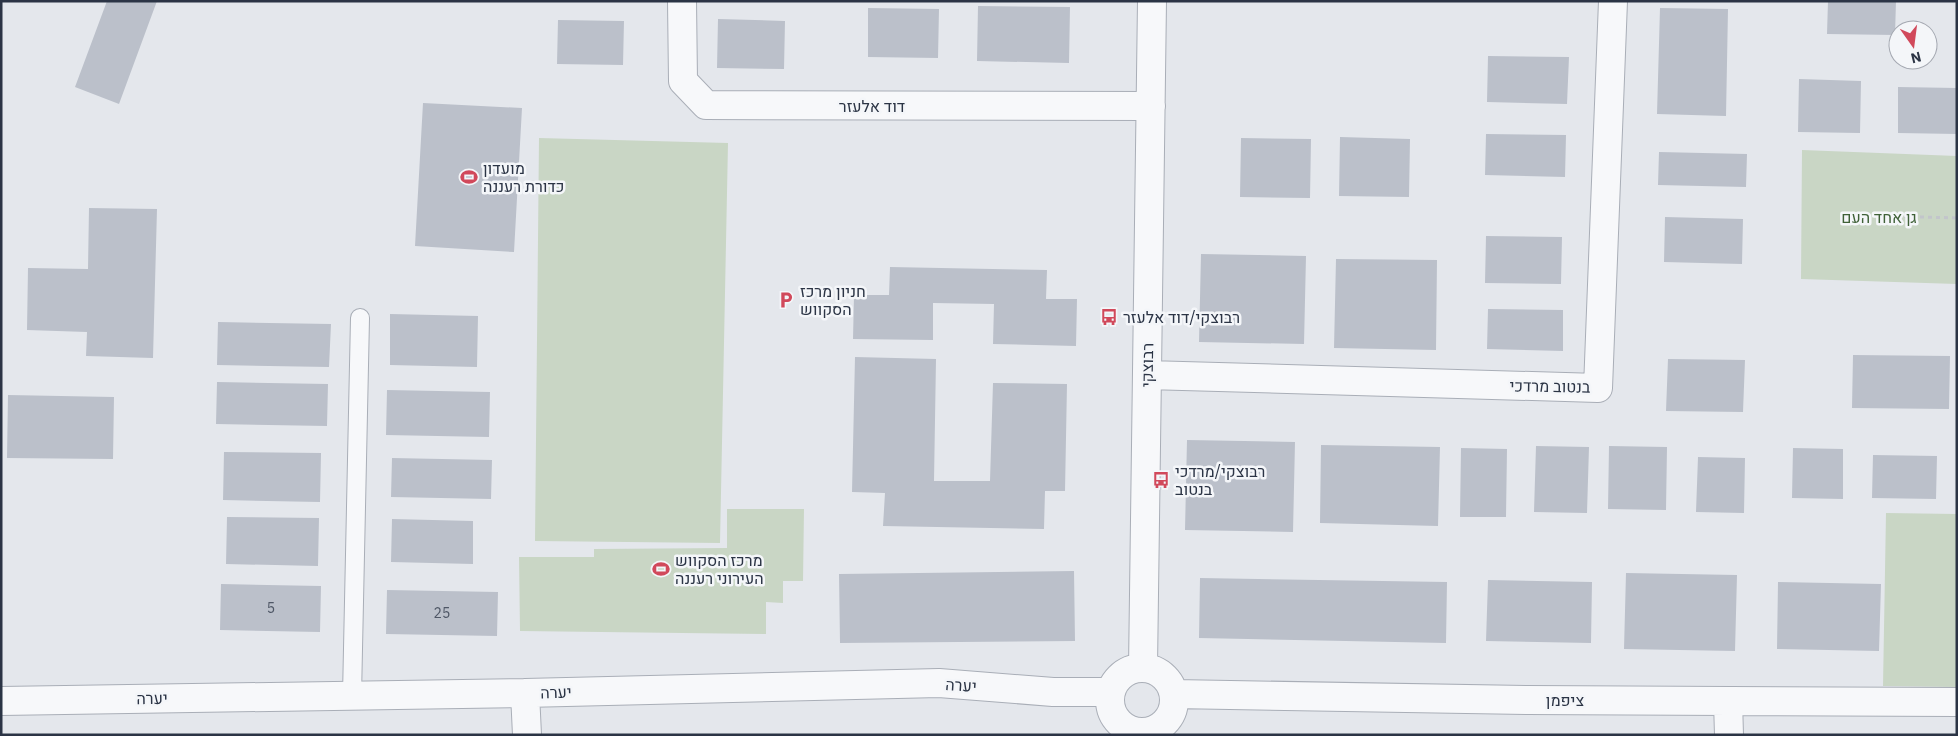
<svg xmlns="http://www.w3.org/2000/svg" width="1958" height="736" font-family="'IBM Plex Sans',Heebo,sans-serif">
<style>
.green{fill:#c9d6c5}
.building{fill:#bbc0ca}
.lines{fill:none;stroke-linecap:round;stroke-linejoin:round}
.lane-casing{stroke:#a9aeb7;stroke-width:20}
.street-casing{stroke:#a9aeb7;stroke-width:30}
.path{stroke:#c2c5cb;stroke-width:3;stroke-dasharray:4 4;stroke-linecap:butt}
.lane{stroke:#f7f8fa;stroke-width:18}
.street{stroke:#f7f8fa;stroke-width:28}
.labels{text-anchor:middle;stroke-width:5;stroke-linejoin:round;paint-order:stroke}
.number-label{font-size:14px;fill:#4f5766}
.street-label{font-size:16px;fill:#2b3445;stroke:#f4f6f9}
.poi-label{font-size:16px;fill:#2b3445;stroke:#f4f6f9;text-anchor:start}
.park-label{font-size:16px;fill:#3f6138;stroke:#f4f6f9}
</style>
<rect width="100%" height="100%" fill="#e4e7ec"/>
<path class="green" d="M539,138L728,143L720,543L535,541Z
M1802,150L1957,156V284L1801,279Z
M727,509H804L803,581H783V603L766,602V634L520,631L519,557H594V549L727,548Z
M1886,513L1957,514V687L1883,686Z"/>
<path class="building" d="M107,1H157L119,104L75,87Z
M1828,1H1896L1895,35L1827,34Z
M978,6L1070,7L1069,63L977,61Z
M868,8L939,9L938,58L868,57Z
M1660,8L1728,9L1726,116L1657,114Z
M718,19L785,21L784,69L717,68Z
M558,20L624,21L623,65L557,64Z
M1488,56L1569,57L1567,104L1487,102Z
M1799,79L1861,81L1860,133L1798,132Z
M1898,87L1957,88V134L1898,133Z
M423,103L522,108L514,252L415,246Z
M1486,134L1566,135L1565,177L1485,175Z
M1340,137L1410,139L1409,197L1339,196Z
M1241,138L1311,139L1310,198L1240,197Z
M1659,152L1747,154L1746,187L1658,185Z
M89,208L157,209L153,358L86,356L87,332L27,330L28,268L88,269Z
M1665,217L1743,219L1742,264L1664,262Z
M1486,236L1562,237L1561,284L1485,283Z
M1201,254L1306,256L1304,344L1199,342Z
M1336,259L1437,260L1436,350L1334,348Z
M890,267L1047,270L1046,299H1077L1076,346L993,344L994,304L933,303V340L853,339L854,295H889Z
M1488,309L1563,310V351L1487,349Z
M390,314L478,316L477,367L390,365Z
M218,322L331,324L329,367L217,365Z
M1853,355L1950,356L1949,409L1852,408Z
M855,357L936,359L934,481H990L993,383L1067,384L1065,491H1045L1044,529L883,526L885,493L852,492Z
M1668,359L1745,360L1743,412L1666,411Z
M217,382L328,384L327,426L216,424Z
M387,390L490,392L489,437L386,435Z
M8,395L114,397L113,459L7,458Z
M1187,440L1295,442L1293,532L1185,530Z
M1321,445L1440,447L1438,526L1320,523Z
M1536,446L1589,447L1587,513L1534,512Z
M1609,446L1667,447L1666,510L1608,509Z
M1461,448L1507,449L1506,517H1460Z
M1793,448L1843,449V499L1792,498Z
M224,452L321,453L320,502L223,500Z
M1873,455L1937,456L1936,499L1872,498Z
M1698,457L1745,458L1744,513L1696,512Z
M392,458L492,460L491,499L391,497Z
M227,517L319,518L318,566L226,564Z
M392,519L473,521V564L391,562Z
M1074,571L1075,641L840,643L839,574Z
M1626,573L1737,575L1735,651L1624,649Z
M1200,578L1447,582L1446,643L1199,638Z
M1488,580L1592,582L1591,643L1486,641Z
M1778,582L1881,584L1879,651L1777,649Z
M221,584L321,586L320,632L220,630Z
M387,590L498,592L497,636L386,634Z"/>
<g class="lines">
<g class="lane-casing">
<path id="lane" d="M352,696L360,318"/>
</g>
<g class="street-casing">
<path id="street" d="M682,1L683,81L706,105L1151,106
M1147,375L1598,388L1613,1
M1143,668L1152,1
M1110 700a32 32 0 1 1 64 0a32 32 0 1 1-64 0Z
M525,693L527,735
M1174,694L1528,700L1957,702
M1,701L525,693L939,683L1053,692H1111
M1728,701L1729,735"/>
</g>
<path class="path" d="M1888,216L1957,218"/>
<use href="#lane" class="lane"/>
<use href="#street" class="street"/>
</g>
<defs>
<g id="stadium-bare" transform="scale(1.35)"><path d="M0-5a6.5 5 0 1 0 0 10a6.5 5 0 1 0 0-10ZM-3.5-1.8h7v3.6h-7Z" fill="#d1495b" stroke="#f4f6f9" stroke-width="2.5" paint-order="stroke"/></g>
<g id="parking-bare" transform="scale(1.35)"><path d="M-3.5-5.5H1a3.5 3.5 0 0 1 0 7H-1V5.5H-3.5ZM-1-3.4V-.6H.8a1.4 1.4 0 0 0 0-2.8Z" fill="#d1495b" stroke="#f4f6f9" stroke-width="2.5" paint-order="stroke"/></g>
<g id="bus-bare" transform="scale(1.35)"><path d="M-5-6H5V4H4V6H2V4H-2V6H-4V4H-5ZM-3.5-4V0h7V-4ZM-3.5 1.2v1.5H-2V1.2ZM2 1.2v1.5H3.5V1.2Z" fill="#d1495b" stroke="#f4f6f9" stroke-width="2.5" paint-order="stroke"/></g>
</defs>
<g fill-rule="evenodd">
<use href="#stadium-bare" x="469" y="177"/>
<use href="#parking-bare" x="786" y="300"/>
<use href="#bus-bare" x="1109" y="317"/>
<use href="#bus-bare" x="1161" y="480"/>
<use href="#stadium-bare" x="661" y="569"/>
</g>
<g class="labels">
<g class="number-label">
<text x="271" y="613">5</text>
<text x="442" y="618">25</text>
</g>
<g class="street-label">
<text x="872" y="112">דוד אלעזר</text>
<text transform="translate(1147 365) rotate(-89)" y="6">רבוצקי</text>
<text transform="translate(1550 386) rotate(1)" y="6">בנטוב מרדכי</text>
<text transform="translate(961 685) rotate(4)" y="6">יערה</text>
<text transform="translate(556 692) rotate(-2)" y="6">יערה</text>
<text transform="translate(152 698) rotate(-1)" y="6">יערה</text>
<text x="1565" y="706">ציפמן</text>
</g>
<g class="poi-label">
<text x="483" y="174">מועדון<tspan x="483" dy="18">כדורת רעננה</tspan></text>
<text x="800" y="297">חניון מרכז<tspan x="800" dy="18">הסקווש</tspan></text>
<text x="1123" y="323">רבוצקי/דוד אלעזר</text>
<text x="1175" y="477">רבוצקי/מרדכי<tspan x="1175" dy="18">בנטוב</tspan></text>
<text x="675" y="566">מרכז הסקווש<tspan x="675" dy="18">העירוני רעננה</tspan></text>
</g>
<g class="park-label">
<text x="1879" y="223">גן אחד העם</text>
</g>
</g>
<rect width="1958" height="736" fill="none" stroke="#2b3445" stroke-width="5"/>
<g transform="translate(1913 45) rotate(166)"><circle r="24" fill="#f4f6f9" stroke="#a4a8b1"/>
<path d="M0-4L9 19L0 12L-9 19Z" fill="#d1495b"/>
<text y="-8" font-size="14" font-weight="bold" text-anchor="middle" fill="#2b3445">N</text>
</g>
</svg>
